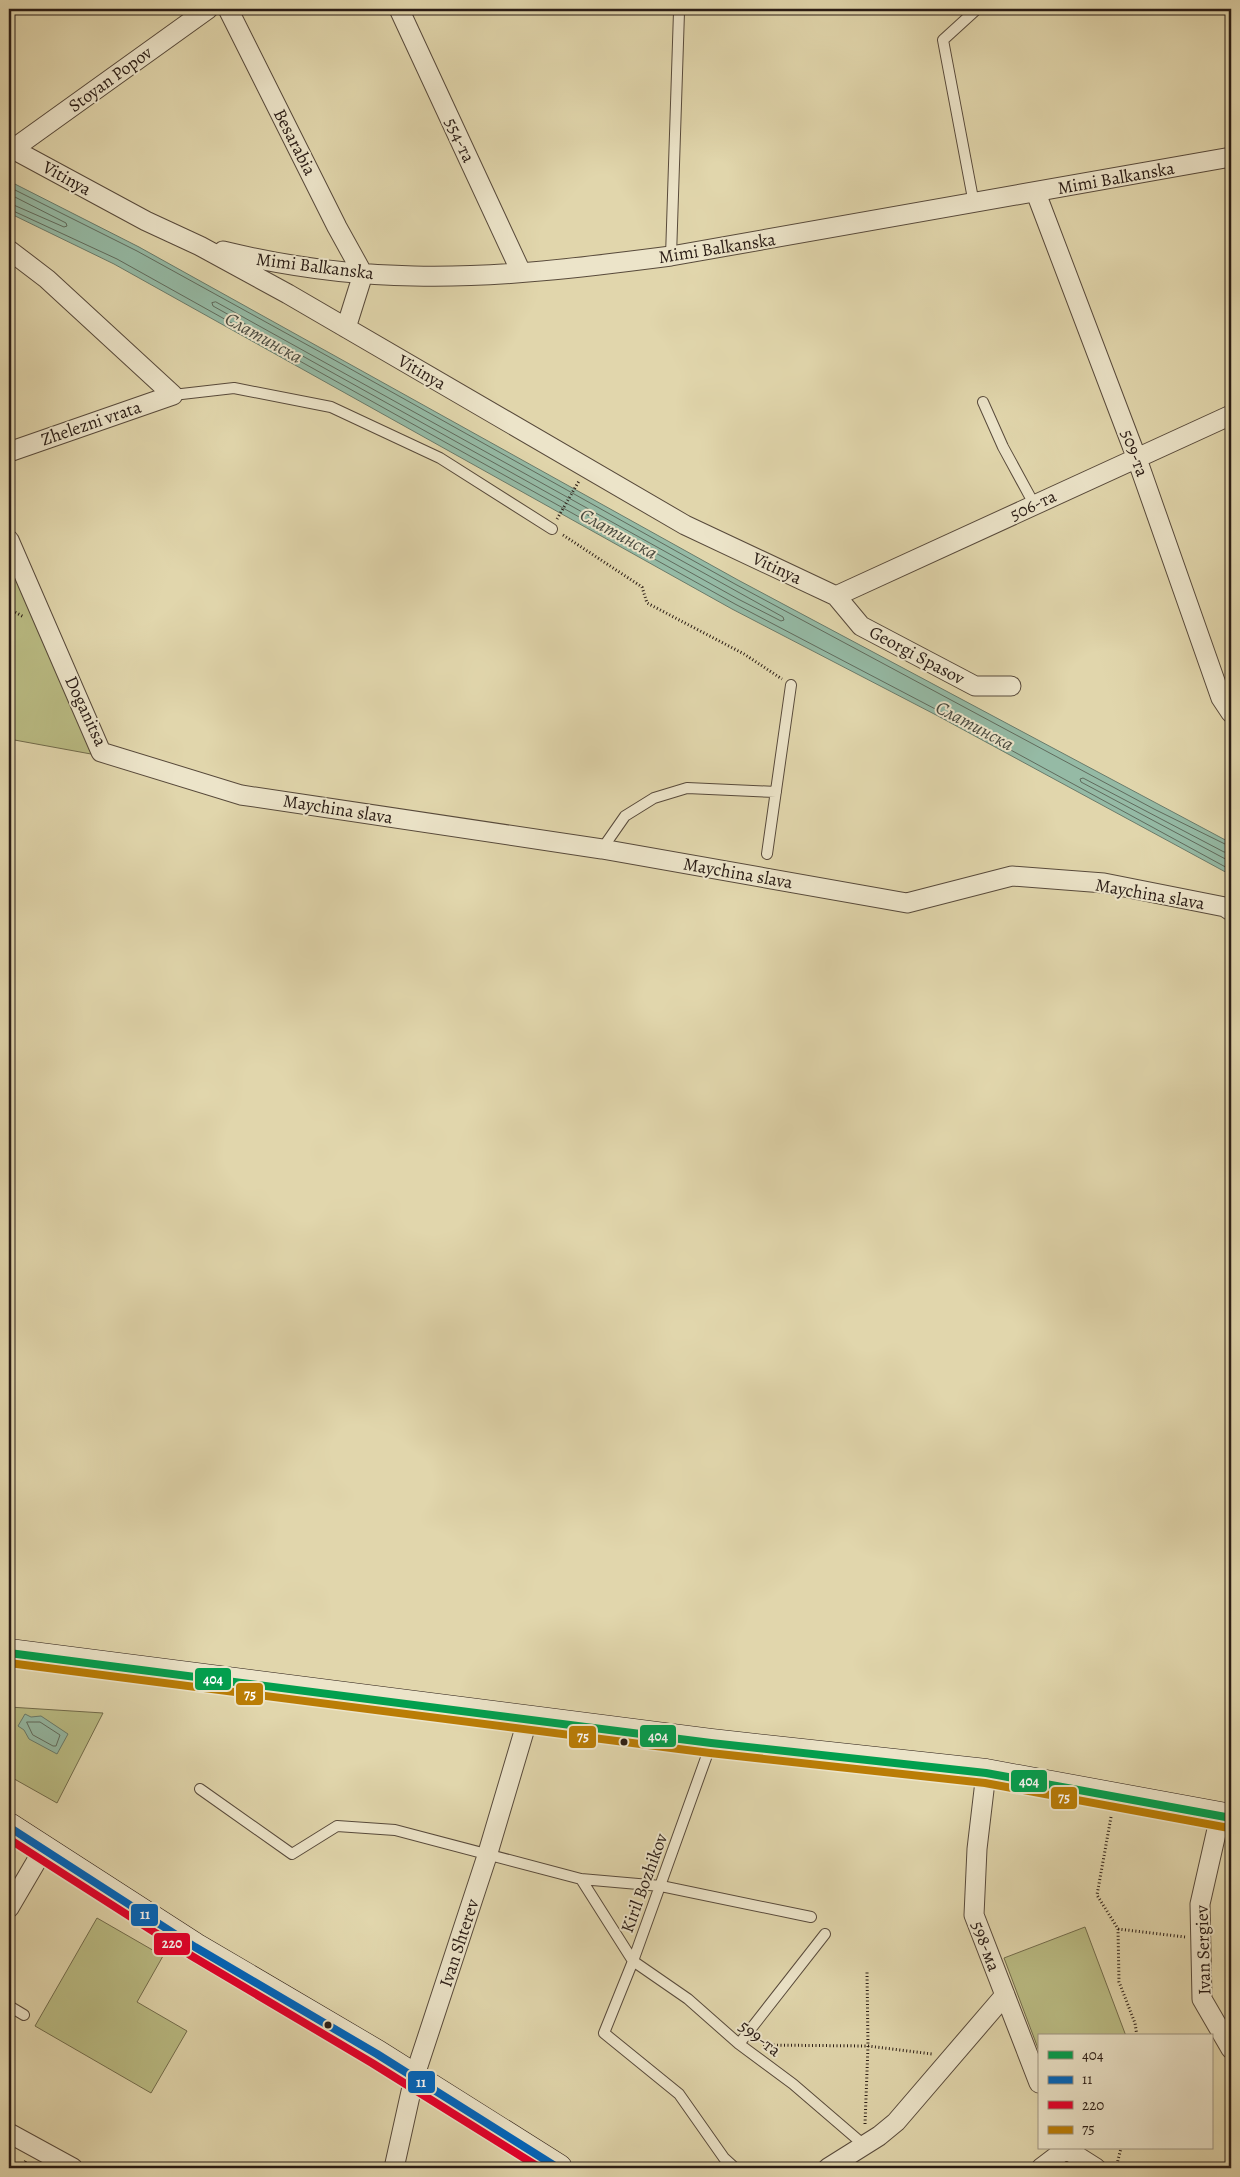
<svg xmlns="http://www.w3.org/2000/svg" width="1240" height="2177" font-family="Alegreya,serif">
<style>
.green{fill:#babc84;stroke:#726c4c}
.water{fill:#95baa5;stroke:#6a7b6b}
.lines{fill:none;stroke-linecap:round;stroke-linejoin:round}
.shore{stroke:#606b5d;stroke-width:1}
.lane-casing{stroke:#584a3b;stroke-width:12}
.street-casing{stroke:#584a3b;stroke-width:21}
.secondary-casing{stroke:#2a1c15;stroke-width:29}
.path{stroke:#2a1c15;stroke-width:3;stroke-dasharray:1 2.5;stroke-linecap:butt}
.lane{stroke:#ece4c9;stroke-width:10}
.street{stroke:#ece4c9;stroke-width:19}
.secondary{stroke:#ece4c9;stroke-width:28}
.bus-1-casing{stroke:#ece4c9;stroke-width:11}
.bus-2-casing{stroke:#ece4c9;stroke-width:11}
.bus-3-casing{stroke:#ece4c9;stroke-width:11}
.bus-4-casing{stroke:#ece4c9;stroke-width:11}
.bus-1{stroke:#029f4e;stroke-width:8}
.bus-2{stroke:#0065bd;stroke-width:8}
.bus-3{stroke:#e4002b;stroke-width:8}
.bus-4{stroke:#ba7d06;stroke-width:8}
.bus-dot{fill:#2a1c15;stroke:#ece4c9;stroke-width:2}
.labels{text-anchor:middle;stroke-width:4;stroke-linejoin:round;paint-order:stroke}
.street-label{font-size:18px;fill:#2a1c15;stroke:#ece4c9}
.water-label{font-size:19px;font-style:italic;fill:#4a4b40;stroke:#ece4c9}
.line-badge{stroke:#ece4c9;stroke-width:2}
.badge-label{font-size:14px;text-anchor:middle;font-weight:bold;fill:#fff}
</style>
<rect width="100%" height="100%" fill="#e1d6ac"/>
<filter id="stains"><feTurbulence type="fractalNoise" baseFrequency=".004" numOctaves="4"/><feColorMatrix values="0 0 0 0 .2 0 0 0 0 .09 0 0 0 0 .02 0 0 0 .5 -.17"/></filter>
<radialGradient id="worn" r=".72"><stop offset=".6" stop-color="#630" stop-opacity="0"/><stop offset="1" stop-color="#630" stop-opacity=".3"/></radialGradient>
<path class="green" d="M9,540L101,752L91,754L9,739Z
M9,1707L103,1713L57,1803L9,1776Z
M97,1918L163,1956L137,2002L187,2031L151,2093L35,2026Z
M1085,1927L1126,2036H1039V2051L1004,1958Z"/>
<path class="water" d="M9,181L139,247L738,580L1231,843V875L938,716L732,609L114,264L9,213Z
M25,1714L31,1717L41,1716L68,1734L57,1754L29,1739L24,1730L18,1726Z"/>
<g class="lines">
<path class="shore" d="M9,187L137,251L322,353L735,584L1154,809L1231,847
M9,194L66,223L67,226L64,227L9,203
M9,209L117,259L735,604L941,712L1231,870
M216,302L783,617L784,620L781,621L738,599L213,306L212,303Z
M1231,853L1224,852L1083,778L1080,779L1081,782L1231,862
M27,1722H40L60,1735L56,1746H53L33,1735Z"/>
<g class="lane-casing">
<path id="lane" d="M974,204L943,40L977,9
M671,256L679,12L677,9
M173,395L234,388L331,407L440,458L552,529
M983,402L1003,447L1034,504
M602,849L625,816L654,798L687,788L776,792
M767,854L791,685
M711,1744L633,1961L604,2033L679,2094L724,2158L735,2168
M200,1789L292,1854L337,1826L395,1830L581,1879L661,1886L811,1917
M581,1879L633,1961L688,1999L739,2044L793,2084L864,2145
M9,2006L24,2015
M739,2044L825,1934"/>
</g>
<g class="street-casing">
<path id="street" d="M228,9L337,227L363,274
M399,9L521,272
M9,147L146,221L200,246L288,294L685,525L836,596L861,626L975,686H1011
M13,149L208,9
M1036,193L1137,459L1221,698L1231,713
M9,250L47,279L173,395L9,452
M223,251C285,266 350,275 414,276C500,278 586,267 671,256L1231,157
M346,328L363,274
M9,540L101,752L241,795L602,849L907,903L1012,876L1104,883L1225,907L1231,911
M836,596L1231,415
M986,1773L977,1849L974,1915L1039,2083
M1220,1816L1200,1904L1202,1999L1231,2049
M9,1908L43,1850
M9,2133L73,2168
M1066,2149L1096,2168
M394,2168L414,2078L487,1856L528,1718
M828,2168L879,2136L896,2122L1005,1995
M1041,2168L1066,2149"/>
</g>
<g class="secondary-casing">
<path id="secondary" d="M9,1653L711,1743L986,1773L1231,1818
M9,1827L195,1947L377,2054L558,2168"/>
</g>
<path class="path" d="M557,519L579,481
M563,535L642,587L647,603L744,654L782,679
M9,609L24,617
M1111,1817L1097,1895L1118,1929L1119,1982L1135,2023L1137,2036
M1118,1929L1185,1937
M763,2045L868,2046L932,2054
M865,2124L868,2046L867,1972
M9,2166L12,2168
M22,2168L26,2160
M1116,2168L1121,2148"/>
<use href="#lane" class="lane"/>
<use href="#street" class="street"/>
<use href="#secondary" class="secondary"/>
<g class="bus-1-casing">
<path id="bus-1" d="M9,1653L711,1743L986,1773L1231,1818"/>
</g>
<g class="bus-2-casing">
<path id="bus-2" d="M9,1827L195,1947L377,2054L558,2168"/>
</g>
<g class="bus-3-casing">
<path id="bus-3" d="M9,1839L190,1955L372,2063L540,2168"/>
</g>
<g class="bus-4-casing">
<path id="bus-4" d="M9,1663L710,1753L985,1783L1229,1828"/>
</g>
<use href="#bus-1" class="bus-1"/>
<use href="#bus-2" class="bus-2"/>
<use href="#bus-3" class="bus-3"/>
<use href="#bus-4" class="bus-4"/>
</g>
<g class="bus-dot">
<circle cx="624" cy="1742" r="4.5"/>
<circle cx="328" cy="2025" r="4.5"/>
</g>
<g class="labels">
<g class="street-label">
<text transform="translate(110 79) rotate(-36)" y="6">Stoyan Popov</text>
<text transform="translate(460 140) rotate(65)" y="6">554-та</text>
<text transform="translate(295 142) rotate(63)" y="6">Besarabia</text>
<text transform="translate(67 178) rotate(29)" y="6">Vitinya</text>
<text transform="translate(1116 178) rotate(-10)" y="6">Mimi Balkanska</text>
<text transform="translate(717 248) rotate(-9)" y="6">Mimi Balkanska</text>
<text transform="translate(315 266) rotate(7)" y="6">Mimi Balkanska</text>
<text transform="translate(422 372) rotate(30)" y="6">Vitinya</text>
<text transform="translate(91 423) rotate(-19)" y="6">Zhelezni vrata</text>
<text transform="translate(1135 453) rotate(70)" y="6">509-та</text>
<text transform="translate(1033 505) rotate(-25)" y="6">506-та</text>
<text transform="translate(777 568) rotate(25)" y="6">Vitinya</text>
<text transform="translate(917 655) rotate(28)" y="6">Georgi Spasov</text>
<text transform="translate(86 711) rotate(65)" y="6">Doganitsa</text>
<text transform="translate(338 809) rotate(9)" y="6">Maychina slava</text>
<text transform="translate(738 873) rotate(10)" y="6">Maychina slava</text>
<text transform="translate(1150 894) rotate(10)" y="6">Maychina slava</text>
<text transform="translate(644 1883) rotate(-70)" y="6">Kiril Bozhikov</text>
<text transform="translate(459 1943) rotate(-72)" y="6">Ivan Shterev</text>
<text transform="translate(986 1946) rotate(70)" y="6">598-ма</text>
<text transform="translate(1203 1950) rotate(-92)" y="6">Ivan Sergiev</text>
<text transform="translate(760 2038) rotate(38)" y="6">599-та</text>
</g>
<g class="water-label">
<text transform="translate(264 337) rotate(29)" y="7">Слатинска</text>
<text transform="translate(619 533) rotate(29)" y="7">Слатинска</text>
<text transform="translate(975 725) rotate(28)" y="7">Слатинска</text>
</g>
</g>
<g class="line-badge">
<rect x="194" y="1667" width="38" height="24" rx="5" fill="#029f4e"/>
<rect x="235" y="1682" width="29" height="24" rx="5" fill="#ba7d06"/>
<rect x="639" y="1724" width="38" height="24" rx="5" fill="#029f4e"/>
<rect x="568" y="1725" width="29" height="24" rx="5" fill="#ba7d06"/>
<rect x="1010" y="1769" width="38" height="24" rx="5" fill="#029f4e"/>
<rect x="1050" y="1786" width="28" height="24" rx="5" fill="#ba7d06"/>
<rect x="130" y="1903" width="29" height="24" rx="5" fill="#0065bd"/>
<rect x="153" y="1932" width="38" height="24" rx="5" fill="#e4002b"/>
<rect x="407" y="2070" width="29" height="24" rx="5" fill="#0065bd"/>
</g>
<g class="badge-label">
<text x="213" y="1684">404</text>
<text x="250" y="1699">75</text>
<text x="658" y="1741">404</text>
<text x="583" y="1741">75</text>
<text x="1029" y="1786">404</text>
<text x="1064" y="1802">75</text>
<text x="145" y="1919">11</text>
<text x="172" y="1948">220</text>
<text x="421" y="2087">11</text>
</g>
<rect width="1240" height="2177" fill="none" stroke="#e1d6ac" stroke-width="30"/>
<rect x="10" y="10" width="1220" height="2157" fill="none" stroke="#2a1c15" stroke-width="2.5"/>
<rect x="15" y="15" width="1210" height="2147" fill="none" stroke="#2a1c15"/>
<rect x="1038" y="2034" width="175" height="115" fill="#ece4c9" stroke="#9e9481"/>
<rect x="1048" y="2051" width="25" height="8" fill="#029f4e" stroke="#9e9481"/>
<text x="1082" y="2060" font-size="15" fill="#2a1c15">404</text>
<rect x="1048" y="2076" width="25" height="8" fill="#0065bd" stroke="#9e9481"/>
<text x="1082" y="2084" font-size="15" fill="#2a1c15">11</text>
<rect x="1048" y="2101" width="25" height="8" fill="#e4002b" stroke="#9e9481"/>
<text x="1082" y="2110" font-size="15" fill="#2a1c15">220</text>
<rect x="1048" y="2126" width="25" height="8" fill="#ba7d06" stroke="#9e9481"/>
<text x="1082" y="2134" font-size="15" fill="#2a1c15">75</text>
<rect width="100%" height="100%" filter="url(#stains)"/>
<rect width="100%" height="100%" fill="url(#worn)"/>
</svg>
